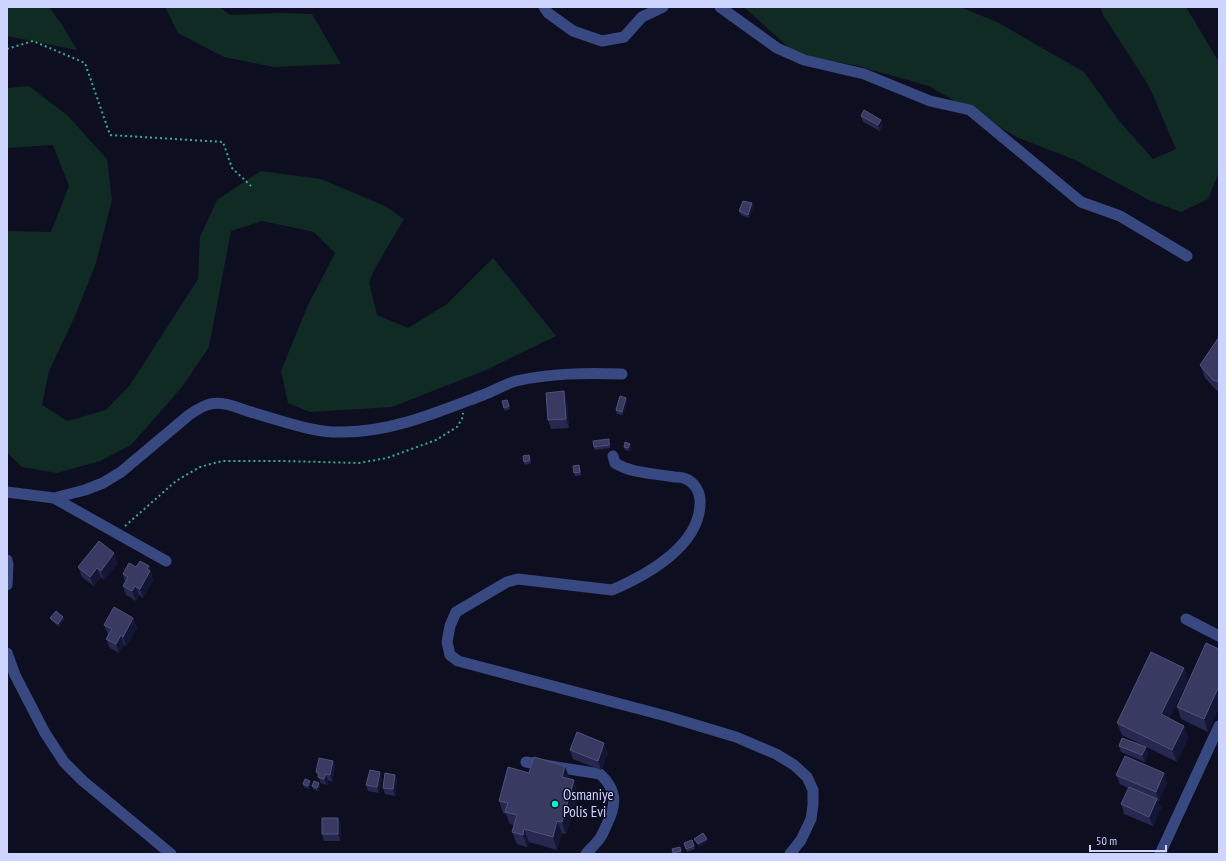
<svg xmlns="http://www.w3.org/2000/svg" width="1226" height="861" font-family="'PT Sans Narrow',sans-serif">
<style>
.green{fill:#102b23}
.lines{fill:none;stroke-linecap:round;stroke-linejoin:round}
.path{stroke:#2eb289;stroke-width:2;stroke-dasharray:2 3;stroke-linecap:butt}
.minor{stroke:#384880;stroke-width:11}
.wall{fill:#26284f}
.shaded-wall{fill:#141635}
.building{fill:#383a62;stroke:#4f527b}
.poi-dot{fill:#01f7d2;stroke:#0d0f21;stroke-width:1.5}
.labels{text-anchor:middle;stroke-width:3;stroke-linejoin:round;paint-order:stroke}
.poi-label{font-size:15px;fill:#cdd4ff;stroke:#0d0f21;text-anchor:start}
</style>
<rect width="100%" height="100%" fill="#0d0f21"/>
<path class="green" d="M7,7H49L62,25L77,50L7,36Z
M165,7H219L230,15L281,13L312,14L341,64L274,67L224,57L178,33Z
M744,7H960L997,22L1084,72L1120,122L1153,159L1176,149L1149,86L1103,15L1100,7H1186L1219,62V172L1208,199L1181,212L1149,200L1075,160L1019,138L929,86L858,66L796,54Z
M29,86L68,116L107,159L112,200L96,263L75,316L49,371L42,405L67,421L106,410L130,385L198,279L200,237L217,200L261,171L321,179L385,206L404,219L374,270L369,282L377,315L408,328L447,304L493,258L556,336L486,370L392,407L310,412L288,403L281,371L308,305L335,253L314,232L262,221L231,231L209,347L182,387L131,445L100,461L57,473L22,467L7,453V231L51,232L69,186L53,145L7,148V88Z"/>
<g class="lines">
<path class="path" d="M7,49L33,41L85,63L110,135L223,142L232,168L251,186
M125,526L176,481L200,467L222,461H282L359,463L387,458L436,440L457,427L462,419L463,413"/>
<path class="minor" d="M544,7L548,13L573,31L602,41L624,37L642,17L663,7
M720,7L777,48L804,60L864,74L930,101L970,110L1081,202L1120,216L1187,256
M613,456L615,463C633,474 654,473 674,477C678,477 682,477 686,479C694,482 700,492 700,500C702,545 647,575 612,590L518,579L507,582L456,612L450,626L447,642L450,655L458,661L477,666L666,716L736,737L776,754L794,765L807,777L813,790V805L811,819L801,840L790,854
M7,492L54,498L85,490L103,483L121,472L189,415C195,411 202,406 210,404C225,401 240,409 254,413C283,421 313,433 343,432C392,432 438,412 483,395C494,391 505,384 516,381C551,373 586,373 622,374
M54,498L166,561
M7,560L8,564L7,585
M1186,619L1219,636
M7,653L15,675L45,733L64,762L83,781L171,854
M526,762L600,774C617,790 617,803 607,824C605,828 603,834 600,838C596,844 590,849 586,854
M1160,854L1219,726"/>
</g>
<path class="wall" d="M861,116L881,120L883,126L880,131L863,122Z
M752,203L754,206L749,218L741,215L739,211Z
M1219,337V393L1218,392L1205,378L1200,365Z
M502,401L509,403L510,409L505,411Z
M567,401L569,428L551,429L548,420Z
M627,401L623,415L617,414L616,410Z
M610,442V448L595,450L594,447Z
M624,447H631L630,451L625,450Z
M530,458L531,463L525,465L524,462Z
M580,468L581,475L575,476L574,473Z
M118,563L104,580L101,577L94,586L82,577L78,567Z
M149,566L153,580L143,598L139,595L136,601L126,595L123,586L125,582L123,574L136,567Z
M63,617L64,620L59,627L52,621L50,618Z
M133,618L137,628L126,646L124,645L119,653L110,648L106,639L109,634H108L104,625Z
M1219,649L1208,732L1181,719L1177,707Z
M1184,668L1188,680L1169,718L1188,738L1177,762L1122,735L1117,723Z
M1119,746L1148,754L1145,762L1121,752Z
M570,750L608,753L601,770L573,759Z
M333,761L335,767L332,782L328,780L327,785L321,783L316,772Z
M529,773L570,779L578,793L566,834L562,833L557,850L529,842L527,847L517,844L512,832L514,825L510,824L506,814L503,813L499,801Z
M1164,773L1167,783L1159,801H1158L1161,808L1153,826L1124,814L1121,804L1128,788L1120,784L1116,775Z
M395,775L397,781L395,796L385,794L383,788Z
M382,778L379,793L368,791L366,785Z
M319,783L320,786L318,791L313,789L312,786Z
M303,784L311,785L309,789L304,787Z
M338,818L341,824L340,841H324L322,834Z
M692,840L695,849L687,852L684,843Z
M680,847L682,854H674L672,849Z"/>
<path class="shaded-wall" d="M881,120L883,126L880,131L878,125Z
M752,203L754,206L749,218L748,215Z
M564,391L567,401L569,428L566,419Z
M626,398L627,401L623,415L622,412Z
M630,444L631,447L630,451L628,448Z
M114,553L118,563L104,580L101,571Z
M149,566L153,580L143,598L140,589L147,569Z
M97,568L101,577L94,586L90,577Z
M135,586L139,595L136,601L132,591Z
M63,617L64,620L59,627L58,624Z
M133,618L137,628L126,646L123,637Z
M121,635L124,645L119,653L116,644Z
M1184,668L1188,680L1165,727L1161,714Z
M1219,686V708L1208,732L1204,719Z
M1184,726L1188,738L1177,762L1172,750Z
M604,743L608,753L601,770L598,761Z
M1146,747L1148,754L1145,762L1142,755Z
M333,761L335,767L332,782L330,775Z
M565,766L570,779L567,789L562,777Z
M380,772L382,778L379,793L377,787Z
M1164,773L1167,783L1159,801L1156,792Z
M326,774L328,780L327,785L324,779Z
M395,775L397,781L395,796L393,789Z
M574,780L578,793L566,834L562,822Z
M310,781L311,785L309,789L308,786Z
M319,783L320,786L318,791L317,788Z
M1157,799L1161,808L1153,826L1149,817Z
M338,818L341,824L340,841L338,834Z
M557,821L562,833L557,850L553,837Z
M524,829L529,842L527,847L523,835Z
M707,839L708,842L699,847L698,844Z"/>
<path class="building" d="M864,110L881,120L878,125L861,116Z
M743,201L752,203L748,215L739,211Z
M1219,337V382L1213,380L1200,365Z
M564,391L566,419L548,420L546,393Z
M620,396L626,398L622,412L616,410Z
M507,400L509,406L504,408L502,401Z
M609,439V445L594,447L593,441Z
M625,442L630,444L628,448L624,447Z
M529,455L530,460L524,462L523,456Z
M579,465L580,472L574,473L573,466Z
M99,541L114,553L101,571L97,568L90,577L78,567Z
M140,561L149,566L147,569L150,571L140,589L135,586L132,591L123,586L128,577L123,574L129,563L136,567Z
M114,607L133,618L123,637L121,635L116,644L106,639L112,629L104,625Z
M56,611L63,617L58,624L50,618Z
M1206,643L1219,649V686L1204,719L1177,707Z
M1151,652L1184,668L1161,714L1184,726L1172,750L1117,723Z
M577,732L604,743L598,761L570,750Z
M1122,738L1146,747L1142,755L1119,746Z
M1125,756L1164,773L1156,792L1116,775Z
M534,757L565,766L562,777L574,780L562,822L557,821L553,837L524,829L523,835L512,832L517,815L505,812L508,803L499,801L508,767L529,773Z
M319,758L333,761L330,775L326,774L324,779L318,777L319,773L316,772Z
M370,770L380,772L377,787L366,785Z
M385,773L395,775L393,789L383,788Z
M305,779L310,781L308,786L303,784Z
M314,781L319,783L317,788L312,786Z
M1129,787L1157,799L1149,817L1121,804Z
M322,818H338V834H322Z
M703,833L707,839L698,844L694,839Z
M692,840L694,846L686,849L684,843Z
M680,847L681,851L673,853L672,849Z"/>
<circle class="poi-dot" cx="555" cy="804" r="4"/>
<g class="labels">
<g class="poi-label">
<text x="563" y="800">Osmaniye<tspan x="563" dy="17">Polis Evi</tspan></text>
</g>
</g>
<rect width="1226" height="861" fill="none" stroke="#cdd4ff" stroke-width="16"/>
<path d="M1090 845v6h76v-6" fill="none" stroke="#cdd4ff" stroke-width="2"/>
<text x="1096" y="845" font-size="12" fill="#cdd4ff" stroke="#0d0f21" stroke-width="3" paint-order="stroke">50 m</text>
</svg>
